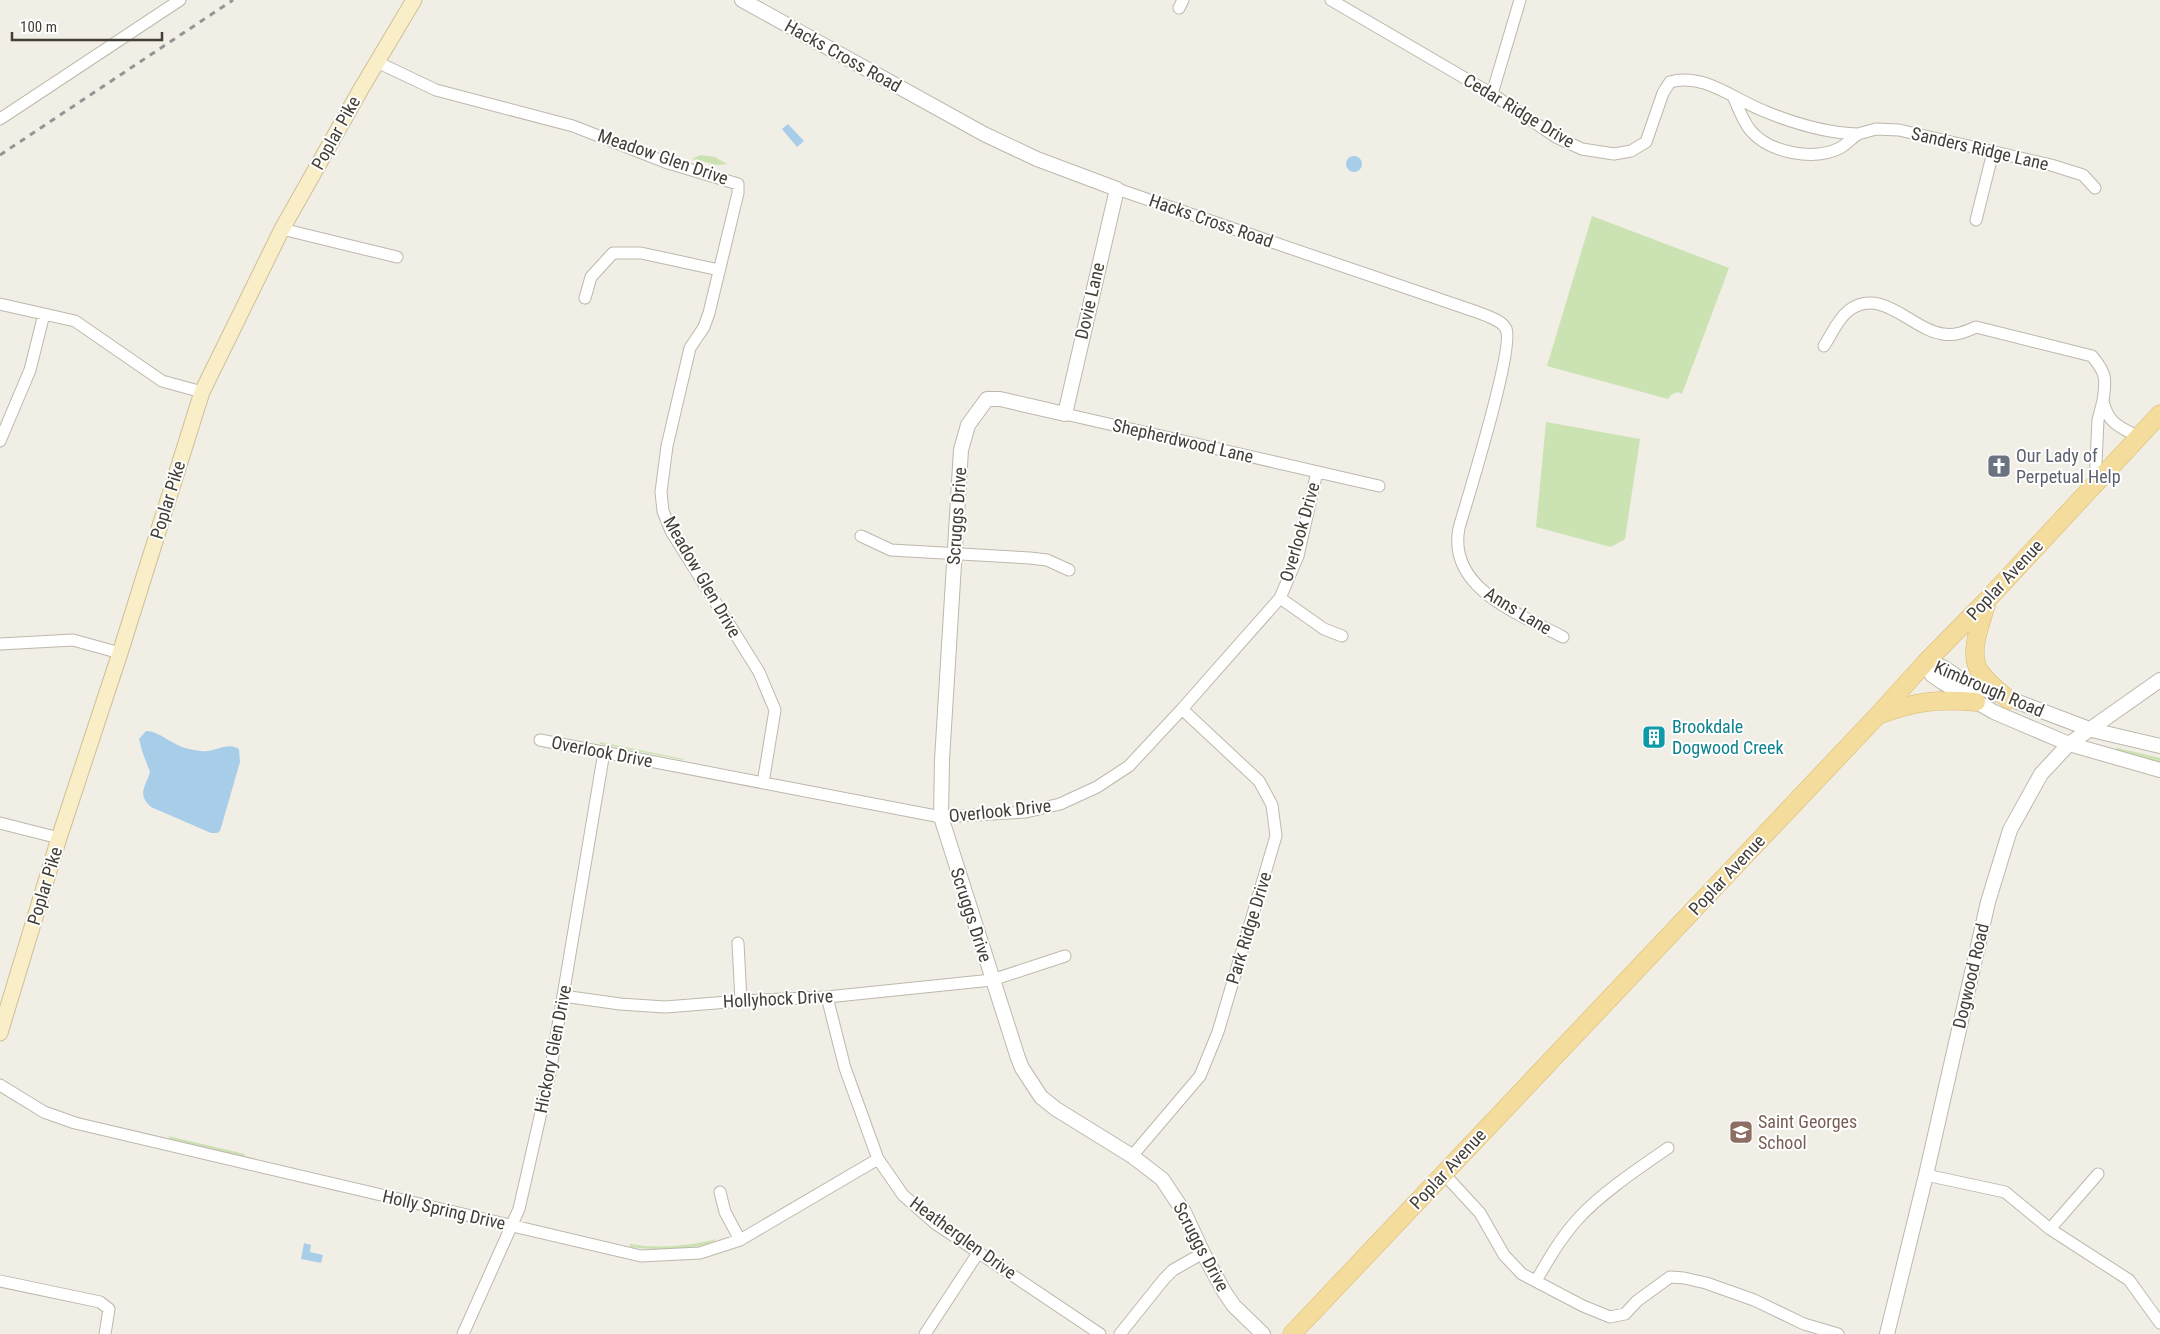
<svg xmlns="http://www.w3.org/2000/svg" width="2160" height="1334" font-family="'Roboto Condensed',sans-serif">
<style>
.green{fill:#cbe2b2}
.water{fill:#a7cde8}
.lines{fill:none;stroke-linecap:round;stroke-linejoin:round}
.minor-casing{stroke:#beb8ac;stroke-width:13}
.tertiary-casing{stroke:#beb8ac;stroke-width:16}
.secondary-casing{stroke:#cdc099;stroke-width:17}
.primary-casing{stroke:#d7b96d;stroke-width:19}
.minor{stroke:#fff;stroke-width:11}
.tertiary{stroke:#fff;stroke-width:14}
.secondary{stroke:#f9eec8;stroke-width:15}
.primary{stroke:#f4dc9c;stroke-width:18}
.rail{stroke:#949494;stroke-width:3;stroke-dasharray:6 6;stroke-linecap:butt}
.labels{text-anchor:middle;stroke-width:4;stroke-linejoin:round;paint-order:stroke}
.street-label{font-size:18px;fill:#433e36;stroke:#fff}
.worship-label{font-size:18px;fill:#5b616d;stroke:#fff;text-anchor:start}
.culture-label{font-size:18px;fill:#0d838f;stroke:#fff;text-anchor:start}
.education-label{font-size:18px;fill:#785e54;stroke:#fff;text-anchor:start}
</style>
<rect width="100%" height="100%" fill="#f1eee6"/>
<path class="green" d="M700,155L715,157L727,164L717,165L692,159Z
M1592,216L1729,268L1682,394L1678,392L1671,395L1668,399L1547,366Z
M1546,422L1640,439L1625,539L1611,547L1536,527Z
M600,742L684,759V760L600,744Z
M2118,748L2160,758V763L2116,752L2115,749Z
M168,1136L245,1154L244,1156L171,1139Z
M717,1239C699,1252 651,1250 630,1247V1244C660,1249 687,1246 717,1239Z"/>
<path class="water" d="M788,124L804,141L797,147L782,129Z
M1346 164a8 8 0 1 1 16 0a8 8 0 1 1-16 0Z
M146,731C158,732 164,738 174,743C182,748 192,750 201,751C214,753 227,741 239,749L240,762L220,831L217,833H211L151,807C137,794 145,788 150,772L142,751L139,739Z
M304,1243L311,1245L310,1252L323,1255L321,1263L301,1259Z"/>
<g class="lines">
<g class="minor-casing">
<path id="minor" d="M1331,0L1492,94L1556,137L1582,149L1614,154L1631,151L1646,142L1663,93L1670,82C1703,72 1735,100 1764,111C1793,123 1827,133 1858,134C1852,138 1846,145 1840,148C1814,161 1770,153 1751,131C1743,122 1738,107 1733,96
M1179,8L1183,0
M377,62L436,90L573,126L665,162L738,184V193L709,313L704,327L690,348L667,446L661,492L663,511L671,531L759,672L775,710L763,783
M1492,94L1520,0
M0,119L180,0
M1858,134L1876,129L1899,130L2051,165L2083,175L2095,188
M1117,189L1477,312C1487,316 1502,320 1506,329C1515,347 1467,500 1459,528C1447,589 1520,614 1563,637
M1976,220L1993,152
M282,229L397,257
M585,298L591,277L613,253H641L719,270
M0,304L75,321L162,381L202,392
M1824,346C1831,335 1838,319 1848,311C1881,285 1912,330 1943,334C1955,336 1965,332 1976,327L2092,356C2107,374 2106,379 2103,401
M1065,414L1379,486
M0,441L30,370L44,314
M2095,484L2098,420L2103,401C2108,424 2120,427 2139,437
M861,536L891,550L1030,558L1047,560L1069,570
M1280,598L1324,629L1342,636
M0,644L73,640L120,653
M540,740L941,817L1026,812L1060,804L1097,787L1129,766L1182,709L1280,598L1298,556L1317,472
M0,823L59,838
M738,943L741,1001
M563,996L620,1004L665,1007L741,1001L827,997L992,980L1065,956
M827,997L845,1068L878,1159L903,1195L936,1224L1100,1334
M0,1085L44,1112L75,1123L641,1256L700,1253L740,1240L878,1159
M1132,1156L1200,1076L1218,1032L1276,836L1272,805L1259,781L1182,709
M1444,1174L1480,1213L1504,1255L1522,1274L1583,1306L1610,1317L1625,1314L1637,1301L1670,1277L1684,1278L1706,1283L1754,1300L1804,1324L1838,1334
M1926,1175L2005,1192L2050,1229L2129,1280L2160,1323
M720,1192L725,1212L740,1240
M2050,1229L2098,1174
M0,1281L100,1302L109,1309L105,1334
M1536,1281C1548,1260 1560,1239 1577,1220C1600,1194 1639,1168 1668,1148
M463,1334L519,1209L550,1073L604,752
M925,1334L978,1253
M1120,1334L1164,1279L1173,1270L1203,1253"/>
</g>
<g class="tertiary-casing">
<path id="tertiary" d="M742,0L984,134L1037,159L1117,189L1065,414L1000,399H987L968,425L961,450L942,760L941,817L1018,1058L1022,1068L1041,1097L1056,1109L1132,1156L1162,1179L1184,1212L1203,1253L1225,1293L1234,1306L1263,1334
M1925,663L1932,675L1942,682L1994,712L2069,744L2160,770
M1925,663L1943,667L1965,682L2092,730L2160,746
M1887,1334L1926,1175L1988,902L2010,830L2041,774L2069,744L2160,680"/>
</g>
<g class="secondary-casing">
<path id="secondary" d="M0,1033L59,838L120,653L202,392L282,229L361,89L414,0"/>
</g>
<g class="primary-casing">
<path id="primary" d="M1987,602C1982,620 1970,647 1977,666C1982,679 1999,691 2009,700
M1881,714C1917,701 1938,699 1976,702
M1292,1334L1878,715L1925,663L1988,599L2160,414"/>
</g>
<use href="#minor" class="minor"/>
<use href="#tertiary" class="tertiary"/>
<use href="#secondary" class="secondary"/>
<use href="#primary" class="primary"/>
<path class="rail" d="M0,155L233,0"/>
</g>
<defs>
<g id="church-square" transform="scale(1.25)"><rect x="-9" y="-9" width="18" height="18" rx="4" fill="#6b7280" stroke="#fff"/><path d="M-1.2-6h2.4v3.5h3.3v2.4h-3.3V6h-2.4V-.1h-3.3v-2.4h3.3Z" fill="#fff"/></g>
<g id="building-square" transform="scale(1.25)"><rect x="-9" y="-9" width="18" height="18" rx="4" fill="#0f9aa8" stroke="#fff"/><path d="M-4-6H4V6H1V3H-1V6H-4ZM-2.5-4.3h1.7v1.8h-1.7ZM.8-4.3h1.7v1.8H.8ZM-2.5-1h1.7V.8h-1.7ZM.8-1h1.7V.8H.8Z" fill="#fff"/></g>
<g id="school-square" transform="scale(1.25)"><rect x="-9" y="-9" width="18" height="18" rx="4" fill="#8d6e63" stroke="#fff"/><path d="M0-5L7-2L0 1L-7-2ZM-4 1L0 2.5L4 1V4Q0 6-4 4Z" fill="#fff"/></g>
</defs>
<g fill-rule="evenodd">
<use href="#church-square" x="1999" y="466"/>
<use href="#building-square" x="1654" y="737"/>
<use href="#school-square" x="1741" y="1132"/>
</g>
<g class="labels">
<g class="street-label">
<text transform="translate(843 56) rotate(29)" y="6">Hacks Cross Road</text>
<text transform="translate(1519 111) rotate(31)" y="6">Cedar Ridge Drive</text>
<text transform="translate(336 133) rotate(-61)" y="6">Poplar Pike</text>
<text transform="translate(1980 149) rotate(13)" y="6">Sanders Ridge Lane</text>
<text transform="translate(663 157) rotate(19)" y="6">Meadow Glen Drive</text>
<text transform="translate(1211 221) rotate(19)" y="6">Hacks Cross Road</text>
<text transform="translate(1090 301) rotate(-77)" y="6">Dovie Lane</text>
<text transform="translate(1183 441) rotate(13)" y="6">Shepherdwood Lane</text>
<text transform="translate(168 500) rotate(-73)" y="6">Poplar Pike</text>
<text transform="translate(957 516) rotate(-86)" y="6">Scruggs Drive</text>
<text transform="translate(1300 532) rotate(-74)" y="6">Overlook Drive</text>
<text transform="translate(702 577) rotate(60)" y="6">Meadow Glen Drive</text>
<text transform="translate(2005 580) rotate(-47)" y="6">Poplar Avenue</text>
<text transform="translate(1518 611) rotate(31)" y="6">Anns Lane</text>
<text transform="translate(1989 689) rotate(23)" y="6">Kimbrough Road</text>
<text transform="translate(602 752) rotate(11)" y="6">Overlook Drive</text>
<text transform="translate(1000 811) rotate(-6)" y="6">Overlook Drive</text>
<text transform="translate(1727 875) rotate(-47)" y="6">Poplar Avenue</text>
<text transform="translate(45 886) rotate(-73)" y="6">Poplar Pike</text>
<text transform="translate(971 915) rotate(72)" y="6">Scruggs Drive</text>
<text transform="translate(1249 928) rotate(-73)" y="6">Park Ridge Drive</text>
<text transform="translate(1971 976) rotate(-77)" y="6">Dogwood Road</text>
<text transform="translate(778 999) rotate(-3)" y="6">Hollyhock Drive</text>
<text transform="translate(553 1049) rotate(-79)" y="6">Hickory Glen Drive</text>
<text transform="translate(1448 1169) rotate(-47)" y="6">Poplar Avenue</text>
<text transform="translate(444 1210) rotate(13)" y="6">Holly Spring Drive</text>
<text transform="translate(963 1238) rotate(36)" y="6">Heatherglen Drive</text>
<text transform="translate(1201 1247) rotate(62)" y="6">Scruggs Drive</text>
</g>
<g class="worship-label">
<text x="2016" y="462">Our Lady of<tspan x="2016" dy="21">Perpetual Help</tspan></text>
</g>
<g class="culture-label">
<text x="1672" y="733">Brookdale<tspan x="1672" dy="21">Dogwood Creek</tspan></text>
</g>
<g class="education-label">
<text x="1758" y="1128">Saint Georges<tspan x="1758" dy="21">School</tspan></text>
</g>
</g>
<path d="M12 32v8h150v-8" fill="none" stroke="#433e36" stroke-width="2.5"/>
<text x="20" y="32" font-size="15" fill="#433e36" stroke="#ffffff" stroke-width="4" paint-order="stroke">100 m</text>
</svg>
